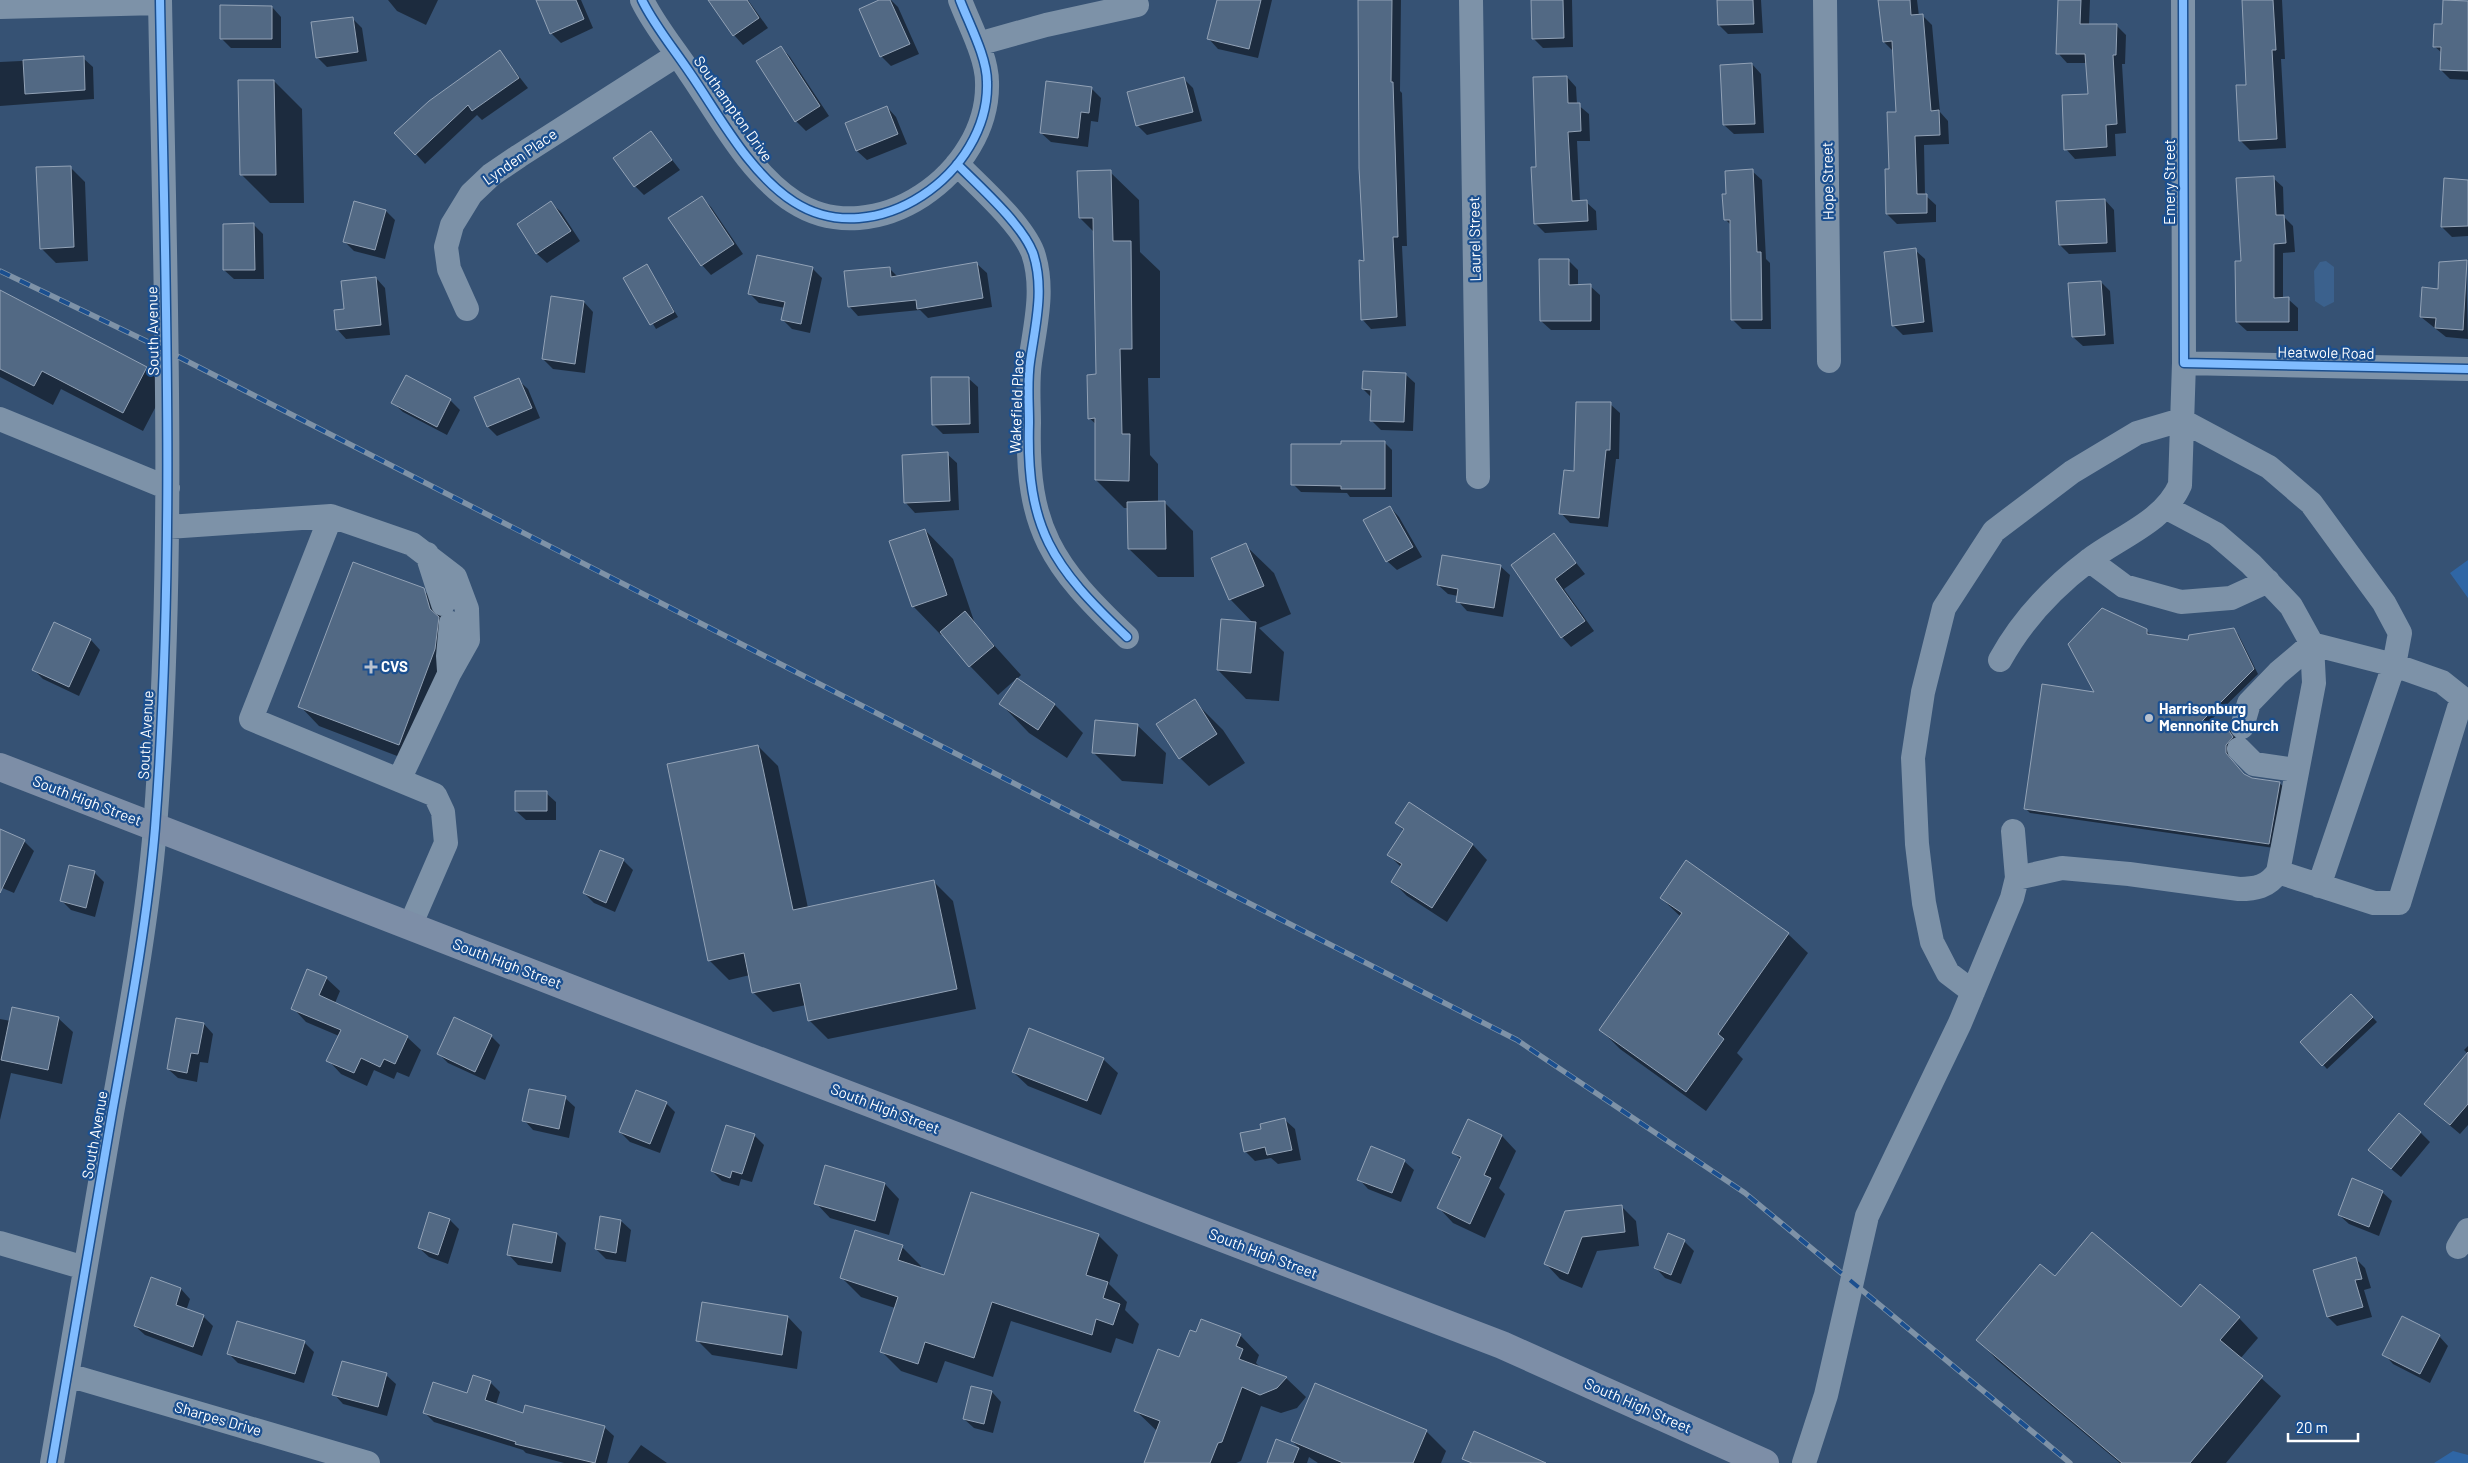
<svg xmlns="http://www.w3.org/2000/svg" width="2468" height="1463" font-family="Barlow,sans-serif">
<style>
.green{fill:#2f66a5}
.water{fill:#3b618d}
.shadow{fill:#0007}
.building{fill:#526984;stroke:#92a2b6}
.lines{fill:none;stroke-linecap:round;stroke-linejoin:round}
.minor{stroke:#7d92a8;stroke-width:24}
.major{stroke:#7d8ea7;stroke-width:28}
.rail-casing{stroke:#7e92a7;stroke-width:5.5}
.rail{stroke:#1b4f8f;stroke-width:4;stroke-dasharray:11;stroke-linecap:butt}
.cycleway-casing{stroke:#1b4f8f;stroke-width:11}
.cycleway{stroke:#80bcff;stroke-width:8}
.poi-dot{fill:#b9c2ce;stroke:#1b4f8f;stroke-width:2}
.labels{text-anchor:middle;stroke-width:4.5;stroke-linejoin:round;paint-order:stroke}
.street-label{font-size:15px;fill:#fff;stroke:#1b4f8f}
.poi-label{font-size:15px;font-weight:bold;fill:#fff;stroke:#1b4f8f;text-anchor:start}
</style>
<rect width="100%" height="100%" fill="#365274"/>
<path class="green" d="M2468,560V598L2450,573Z
M2453,1451L2468,1455V1463H2434Z"/>
<path class="water" d="M2326,261L2334,267V302L2324,307L2315,301L2314,271L2320,262Z"/>
<path class="shadow" d="M388,0H438L426,25L397,11Z
M537,0H581L593,28L561,43L551,33Z
M709,0H748L768,28L743,45L734,35Z
M882,0H891L898,7L919,54L891,66L881,56Z
M1218,0H1272L1258,58L1218,49L1209,39Z
M1359,0H1401L1400,91L1402,93L1407,246H1402L1406,326L1371,329L1362,319L1365,262Z
M1532,0H1572L1573,47L1543,48L1533,38Z
M1718,0H1761L1763,33L1728,34L1719,25Z
M1880,0H1917L1919,16L1922,15L1932,25L1940,112L1948,121L1949,144L1924,145L1925,195L1936,205V222L1897,224L1887,214L1897,113L1894,52L1884,42Z
M2059,0H2090L2089,25L2117,26L2126,35L2125,64H2122L2126,133L2115,134L2116,156L2075,159L2066,149L2089,95L2087,63H2067L2058,53Z
M2243,0H2282L2285,59H2281L2286,148L2250,150L2241,141L2248,86Z
M2468,3V80L2450,79L2441,70L2442,53L2434,46Z
M272,7L281,17V48H231L221,38Z
M352,18L362,28L367,61L327,67L317,57Z
M781,47L790,57L829,116L806,131L796,121L758,62Z
M500,52L528,88L482,120L477,115L425,164L416,154Z
M83,58L93,67L94,99L0,106V62Z
M1752,64L1761,74L1764,133L1734,134L1724,125Z
M1567,77L1576,87L1577,104L1589,114L1590,141H1577L1580,202H1586L1596,211L1597,230L1545,233L1535,223L1538,168Z
M1183,78L1193,88L1202,121L1147,135L1137,125Z
M274,81L302,109L304,203H270L241,174Z
M1091,88L1101,98L1098,122L1091,121L1088,147L1051,142L1041,133Z
M887,107L896,117L907,144L867,160L857,151L847,124Z
M651,133L680,170L644,195L635,186Z
M70,167L85,182L88,261L56,263L41,248Z
M1752,171L1762,180L1766,259L1770,263L1771,329H1742L1732,319V226L1725,219L1727,195Z
M1110,172L1139,200L1140,252L1160,271V378H1148L1150,455L1158,464V502H1164L1193,531L1194,577H1158L1129,549L1128,508H1124L1096,480L1097,425L1089,418L1098,376L1095,233L1080,218Z
M2273,178L2283,187L2284,217L2293,226L2295,252L2283,253V299H2288L2298,308V331H2247L2237,322L2242,263Z
M2445,179L2468,181V236L2452,237L2442,227Z
M702,198L711,207L743,254L711,275L702,265Z
M2105,200L2114,210L2116,252L2069,254L2060,245Z
M551,203L561,212L580,241L547,263L537,254L518,225Z
M386,211L395,220L385,259L354,251L344,241Z
M254,225L263,234L264,279H234L224,270Z
M1915,250L1925,259L1933,332L1903,335L1893,325Z
M1568,260L1578,270V286H1590L1600,295V330H1551L1541,321Z
M2466,261L2468,339L2446,337L2421,317L2439,290Z
M977,264L987,273L992,307L928,318L920,310L858,316L849,306L889,268L898,277Z
M647,266L678,317L656,329L625,278Z
M812,268L822,278L810,333L792,329L782,319L785,308L759,303L749,293Z
M376,278L385,288L390,335L346,339L337,329L345,310Z
M2101,282L2110,291L2114,344L2083,346L2073,337Z
M0,292L146,368L166,387L143,431L61,389L53,405L0,377Z
M584,302L593,312L585,373L553,369L543,359Z
M1405,374L1415,383L1413,431L1381,430L1371,420L1372,398L1363,389Z
M968,378L978,387L979,433L943,434L933,424Z
M518,380L528,389L540,418L497,436L488,427Z
M450,400L460,410L447,435L403,412L393,403Z
M1610,404L1620,413L1619,459H1616L1608,527L1570,523L1561,513Z
M1384,442L1392,450V497H1350L1347,493L1301,492L1293,484L1342,445Z
M947,454L957,463L959,510L915,513L906,503Z
M1390,507L1399,517L1422,557L1397,570L1387,561Z
M925,530L953,559L975,624L1021,675L1017,679L1054,704L1083,733L1067,758L1029,733L1001,704L1016,679L998,695L970,666L943,634L941,635L913,606Z
M1554,535L1585,574L1564,589L1594,631L1571,647L1562,637L1513,565Z
M1245,545L1274,573L1291,614L1259,628L1284,652L1279,701L1246,699L1218,670L1254,624L1230,599Z
M1500,566L1510,575L1503,617L1467,611L1458,601V596L1448,594L1438,585Z
M423,590L443,609L449,629L418,764L319,726L300,706Z
M54,623L91,640L100,650L79,696L43,679L33,669Z
M2233,629L2238,634L2258,674L2208,723L2228,726L2233,731L2237,742L2230,750V759L2245,775L2252,779L2279,783L2284,787L2274,848L2030,813L2026,809L2097,693L2146,630L2151,635L2189,642Z
M1194,701L1223,730L1245,763L1209,786L1180,758Z
M1137,725L1166,753L1163,784L1122,781L1094,753Z
M758,746L778,766L808,908L934,882L953,901L976,1009L828,1039L809,1020L806,1005L773,1012L753,992L750,975L729,980L709,960Z
M546,793L556,802V820H526L516,811Z
M1409,804L1473,845L1487,860L1447,922L1407,896L1392,881L1401,867L1389,855L1404,831L1397,823Z
M0,830L24,841L34,851L14,893L0,887Z
M623,860L633,870L615,912L594,903L584,893Z
M94,872L104,882L95,917L71,910L62,901Z
M1661,898L1788,934L1808,953L1737,1053L1743,1059L1706,1111L1620,1049L1601,1030L1681,917Z
M326,978L340,991L335,1003L407,1037L421,1050L409,1077L397,1072L394,1079L374,1070L367,1086L341,1074L328,1060L339,1036L306,1022L293,1008Z
M2351,995L2377,1022L2327,1069L2302,1042Z
M58,1018L73,1032L62,1084L11,1073L0,1120V1019L11,1021Z
M204,1024L213,1034L208,1063L200,1062L197,1082L178,1078L168,1069Z
M491,1036L500,1045L485,1080L448,1063L438,1053Z
M2468,1046V1125L2460,1134L2435,1113L2468,1054L2464,1050Z
M1103,1059L1118,1073L1101,1115L1028,1086L1013,1072Z
M565,1098L575,1107L569,1138L533,1130L524,1120Z
M666,1103L675,1112L660,1153L630,1142L620,1132Z
M1285,1120L1295,1129L1301,1160L1278,1164L1271,1158L1255,1161L1245,1151L1263,1130Z
M2420,1132L2430,1142L2401,1177L2379,1159Z
M754,1135L764,1145L752,1182L741,1179L739,1186L722,1181L712,1171Z
M1502,1136L1516,1151L1499,1188L1505,1194L1485,1238L1453,1223L1439,1208L1461,1160L1454,1153Z
M1404,1161L1414,1170L1401,1202L1368,1189L1359,1179Z
M826,1167L885,1184L899,1199L889,1235L830,1218L816,1203Z
M2382,1192L2392,1201L2379,1236L2349,1224L2339,1215Z
M972,1194L1099,1236L1118,1255L1109,1284L1127,1302L1125,1310L1139,1324L1133,1344L1116,1338L1111,1353L1011,1321L993,1377L945,1361L937,1383L901,1371L882,1352L895,1308L861,1297L841,1277L902,1247L921,1266L920,1269L945,1277Z
M1621,1206L1636,1221L1639,1246L1597,1251L1582,1288L1560,1279L1546,1264Z
M430,1214L450,1220L459,1229L448,1264L429,1257L419,1248Z
M621,1221L631,1230L626,1262L606,1259L596,1249Z
M557,1234L566,1243L561,1272L518,1265L509,1255Z
M1684,1241L1694,1251L1681,1284L1665,1278L1656,1268Z
M2356,1259L2365,1268L2371,1288L2364,1290L2372,1317L2337,1326L2328,1317Z
M2055,1278L2181,1308L2239,1318L2258,1338L2240,1359L2281,1396L2226,1463H2120L1997,1360L1978,1340Z
M151,1279L181,1289L190,1299L186,1311L203,1316L213,1326L202,1356L145,1335L135,1326Z
M788,1317L802,1332L797,1369L712,1355L697,1340Z
M1197,1334L1240,1335L1259,1355L1256,1363L1261,1368L1286,1378L1306,1397L1297,1408L1281,1413L1261,1406L1241,1461L1236,1463H1147L1157,1431L1135,1410L1180,1359Z
M2439,1336L2448,1346L2430,1383L2393,1364L2384,1354Z
M304,1342L314,1352L304,1383L238,1363L228,1353Z
M386,1375L396,1384L387,1416L343,1404L334,1394Z
M490,1382L500,1392L496,1405L524,1414L604,1427L614,1436L607,1463H564L526,1453L523,1450L434,1422L425,1413L468,1395Z
M972,1387L992,1392L1001,1402L993,1433L974,1428L964,1419Z
M1426,1431L1446,1451L1441,1463H1318L1309,1457L1307,1463H1268L1277,1440L1301,1450L1292,1441Z
M641,1445L667,1463H628Z"/>
<path class="building" d="M536,0H576L584,19L550,34Z
M708,0H747L759,18L733,36Z
M879,0H890L910,44L880,57L859,9Z
M1217,0H1261L1249,49L1207,39Z
M1358,0H1392L1391,82H1393L1398,237H1393L1397,317L1361,320L1359,260L1364,261L1359,168Z
M1531,0H1563L1564,38L1532,39Z
M1717,0H1753L1754,24L1718,25Z
M1878,0H1910L1911,15L1923,14L1931,111L1939,110L1940,135L1915,136L1917,194H1927V213L1886,214L1885,169H1889L1887,112H1896L1892,41L1883,42Z
M2058,0H2081L2080,24H2117L2116,55H2113L2117,124L2106,125L2107,147L2064,150L2062,95L2088,94L2085,54H2056Z
M2242,0H2273L2276,50H2272L2277,139L2239,141L2236,85H2246Z
M2443,0L2468,1V71L2440,70L2441,47H2433L2434,24H2442Z
M220,5L272,6V39H220Z
M353,17L358,52L316,58L311,22Z
M781,46L820,106L795,122L756,61Z
M500,50L519,78L472,111L468,105L415,155L394,133L429,101Z
M84,56L85,90L25,94L23,60Z
M1752,63L1755,124L1723,125L1720,65Z
M1567,76L1568,103H1580L1581,131L1568,132L1572,201L1587,200L1588,221L1534,224L1531,167H1536L1533,77Z
M1184,77L1193,112L1136,126L1127,92Z
M238,80H274L276,175H240Z
M1046,81L1092,87L1089,113L1081,112L1078,138L1040,133Z
M887,106L898,134L856,151L845,123Z
M651,131L672,160L634,187L613,158Z
M71,166L74,247L40,249L36,167Z
M1753,169L1757,252H1761L1762,320H1731L1730,220H1724L1722,194H1726L1725,171Z
M1111,170L1113,241H1131L1132,349H1120L1122,434H1130L1129,481L1095,480V418L1088,419L1087,375L1096,374L1093,218H1079L1077,171Z
M2274,176L2276,215H2284L2286,243L2274,244V298L2289,297V322H2236L2235,261H2241L2236,178Z
M2444,178L2468,180V226L2441,227Z
M702,196L734,244L701,266L668,218Z
M2105,199L2107,243L2059,245L2056,201Z
M354,201L386,210L375,250L343,242Z
M551,201L571,231L536,254L517,224Z
M254,223L255,270H223V224Z
M1916,248L1924,322L1892,326L1884,252Z
M757,255L813,267L801,324L781,320L785,302L748,294Z
M1539,259H1569V285L1591,284V321H1540Z
M2467,260L2463,330L2435,328L2436,318L2420,317L2422,287L2438,289L2439,262Z
M977,262L983,298L917,309L916,300L848,307L844,271L890,267L891,277Z
M647,264L674,312L650,325L623,278Z
M376,277L381,325L336,330L334,310L344,309L341,281Z
M2101,281L2105,335L2072,337L2068,283Z
M0,290L147,367L123,413L42,371L34,386L0,369Z
M551,296L584,301L575,364L542,359Z
M1363,371L1406,373L1404,422L1370,421L1371,390L1362,389Z
M406,375L451,399L437,427L391,403Z
M931,377H969L970,424L932,425Z
M519,378L532,408L487,427L474,397Z
M1576,402H1611L1610,450H1606L1599,518L1559,514L1564,470L1574,471Z
M1341,441H1385V489H1341V486L1291,485V444H1341Z
M948,452L950,501L904,503L902,455Z
M1165,501L1166,549H1128L1127,502Z
M1390,506L1413,547L1386,562L1363,520Z
M925,529L947,595L912,607L889,541Z
M1554,533L1576,563L1555,579L1585,621L1561,638L1511,565Z
M1246,543L1264,586L1229,600L1211,558Z
M1442,555L1501,565L1494,608L1456,602L1458,589L1437,585Z
M353,562L424,588L430,609L439,617L435,649L399,745L298,707Z
M2102,608L2147,629V634L2188,640L2189,635L2234,628L2254,669L2202,721L2229,725V731L2233,737L2226,745V753L2244,774L2252,778L2280,782L2269,844L2024,809L2042,684L2094,692L2068,644Z
M965,611L994,646L969,667L940,632Z
M1221,619L1256,622L1251,673L1217,670Z
M54,622L91,639L69,687L32,670Z
M1017,678L1055,704L1038,730L999,704Z
M1195,699L1217,734L1179,759L1156,724Z
M1095,720L1138,724L1135,756L1092,753Z
M758,745L793,910L934,880L957,989L808,1021L800,983L752,993L744,953L708,961L667,764Z
M515,791H547V811H515Z
M1409,802L1473,844L1432,908L1391,882L1402,864L1387,855L1404,829L1395,823Z
M0,829L25,840L0,893Z
M600,850L624,859L606,903L583,893Z
M1686,860L1789,933L1718,1034L1724,1039L1686,1092L1599,1030L1682,913L1660,898Z
M69,865L95,871L86,908L60,901Z
M307,969L327,977L319,995L408,1036L395,1064L384,1059L380,1067L361,1058L354,1073L326,1061L341,1030L291,1009Z
M2351,994L2373,1017L2322,1066L2300,1042Z
M12,1007L59,1017L48,1070L1,1060Z
M454,1017L492,1035L475,1072L437,1054Z
M176,1018L204,1023L198,1054L191,1053L187,1073L167,1069Z
M1029,1028L1104,1058L1087,1101L1012,1072Z
M2468,1052V1104L2450,1125L2424,1104Z
M529,1089L566,1096L559,1129L522,1121Z
M636,1090L667,1102L650,1144L619,1132Z
M2399,1113L2421,1132L2391,1169L2368,1150Z
M1285,1118L1292,1150L1267,1155L1265,1147L1244,1152L1240,1133L1261,1129L1260,1124Z
M1468,1119L1502,1135L1484,1175L1491,1178L1470,1224L1437,1208L1461,1157L1452,1153Z
M726,1125L755,1134L742,1174L732,1171L730,1178L711,1171Z
M1371,1146L1405,1160L1392,1193L1357,1180Z
M825,1165L885,1183L875,1221L814,1204Z
M2352,1178L2383,1191L2369,1227L2338,1215Z
M971,1192L1099,1234L1086,1275L1108,1282L1103,1298L1120,1304L1113,1325L1096,1319L1092,1335L992,1302L974,1358L925,1342L918,1364L880,1352L898,1297L840,1278L855,1230L903,1245L898,1260L944,1275Z
M1622,1205L1625,1232L1582,1237L1568,1274L1544,1264L1565,1211Z
M429,1212L450,1219L438,1255L418,1248Z
M600,1216L621,1220L616,1253L595,1249Z
M513,1224L557,1233L552,1263L507,1255Z
M2092,1232L2181,1307L2200,1284L2240,1317L2220,1340L2263,1376L2190,1463H2122L1976,1340L2040,1264L2055,1276Z
M1668,1233L1685,1240L1671,1275L1654,1268Z
M2356,1257L2362,1279L2355,1280L2363,1307L2327,1317L2313,1270Z
M151,1277L181,1288L176,1305L204,1315L193,1347L134,1326Z
M702,1302L788,1316L782,1355L696,1341Z
M2402,1316L2440,1335L2420,1374L2382,1355Z
M1201,1319L1241,1334L1236,1346L1243,1349L1239,1359L1287,1377L1277,1388L1260,1395L1242,1387L1222,1442L1218,1443L1210,1463H1144L1160,1421L1134,1411L1158,1349L1179,1357L1190,1330L1196,1332Z
M237,1321L305,1341L295,1374L227,1354Z
M342,1361L387,1373L378,1407L332,1395Z
M473,1375L491,1381L485,1400L523,1413L525,1405L605,1426L595,1463L515,1444L516,1442L423,1413L433,1382L467,1393Z
M1315,1383L1427,1430L1413,1463H1343L1291,1441Z
M971,1386L992,1391L984,1424L963,1419Z
M1474,1431L1546,1463H1472L1462,1459Z
M1276,1439L1299,1448L1293,1463H1267Z"/>
<g class="lines">
<path class="minor" d="M642,0C654,25 674,49 690,73C719,115 749,173 794,202C875,254 990,173 987,82C987,57 969,24 960,0
M1471,0L1478,477
M1825,0L1829,361
M0,7L160,3
M978,44L1046,25L1137,5
M957,164C979,186 1022,224 1033,253C1045,289 1035,326 1030,362C1027,382 1029,403 1029,423C1026,529 1052,566 1127,637
M467,309L449,269L446,247L452,225L471,194L491,175L519,156L677,55
M2184,363L2468,369
M0,419L168,488
M331,516L412,544L455,577L467,609L468,640L450,672L399,780
M168,527L331,516L251,719L435,795L443,812L446,843L410,926
M427,554L443,604
M2089,560L2124,586L2181,602L2231,598L2268,581
M2000,660C2022,620 2051,589 2088,561C2119,537 2164,522 2180,485L2184,363L2183,0
M449,671L448,656L451,623
M2242,727L2249,703L2278,673L2312,644L2394,665L2442,682L2462,698L2399,903H2374L2278,872
M2239,749L2254,764L2296,770
M2017,878L2062,868L2129,874L2239,889C2255,889 2268,887 2278,872L2314,683L2312,644L2291,606L2251,564L2216,534L2167,508
M1973,992L1948,973L1932,942L1924,903L1917,844L1913,758L1923,692L1944,608L1994,531L2072,472L2137,433L2181,420L2269,467L2311,503L2384,603L2400,633L2394,665L2319,886
M0,1243L85,1268
M2458,1247L2468,1230
M68,1375L368,1463
M52,1463C73,1347 92,1230 112,1113C129,1018 147,924 155,828C176,552 165,276 160,0
M1804,1463L1826,1395L1867,1216L1960,1023L2012,898L2017,878L2013,831"/>
<path class="major" d="M0,767L616,1006L1502,1345L1765,1463"/>
<g class="rail-casing">
<path id="rail" d="M0,271L167,351L1517,1040L1745,1193L2070,1463"/>
</g>
<use href="#rail" class="rail"/>
<g class="cycleway-casing">
<path id="cycleway" d="M642,0C654,25 674,49 690,73C719,115 749,173 794,202C875,254 990,173 987,82C987,57 969,24 960,0
M2183,0L2184,363L2468,369
M957,164C979,186 1022,224 1033,253C1045,289 1035,326 1030,362C1027,382 1029,403 1029,423C1026,529 1052,566 1127,637
M52,1463C73,1347 92,1230 112,1113C129,1018 147,924 155,828C176,552 165,276 160,0"/>
</g>
<use href="#cycleway" class="cycleway"/>
</g>
<g class="poi-dot">
<path d="M368.5 659.5h5v5h5v5h-5v5h-5v-5h-5v-5h5z"/>
<circle cx="2149" cy="718" r="5"/>
</g>
<g class="labels">
<g class="street-label">
<text transform="translate(733 109) rotate(55)" y="5">Southampton Drive</text>
<text transform="translate(520 157) rotate(-35)" y="5">Lynden Place</text>
<text transform="translate(1828 181) rotate(-91)" y="5">Hope Street</text>
<text transform="translate(2170 182) rotate(-90)" y="5">Emery Street</text>
<text transform="translate(1475 239) rotate(-91)" y="5">Laurel Street</text>
<text transform="translate(153 331) rotate(-91)" y="5">South Avenue</text>
<text transform="translate(2326 353) rotate(1)" y="5">Heatwole Road</text>
<text transform="translate(1017 402) rotate(-88)" y="5">Wakefield Place</text>
<text transform="translate(146 735) rotate(-87)" y="5">South Avenue</text>
<text transform="translate(87 801) rotate(21)" y="5">South High Street</text>
<text transform="translate(507 964) rotate(21)" y="5">South High Street</text>
<text transform="translate(885 1109) rotate(21)" y="5">South High Street</text>
<text transform="translate(95 1135) rotate(-80)" y="5">South Avenue</text>
<text transform="translate(1263 1254) rotate(21)" y="5">South High Street</text>
<text transform="translate(1638 1406) rotate(24)" y="5">South High Street</text>
<text transform="translate(218 1419) rotate(16)" y="5">Sharpes Drive</text>
</g>
<g class="poi-label">
<text x="381" y="672">CVS</text>
<text x="2159" y="714">Harrisonburg<tspan x="2159" dy="17">Mennonite Church</tspan></text>
</g>
</g>
<path d="M2288 1433v8h70v-8" fill="none" stroke="#ffffff" stroke-width="2.5"/>
<text x="2296" y="1433" font-size="15" fill="#ffffff" stroke="#1b4f8f" stroke-width="4" paint-order="stroke">20 m</text>
</svg>
